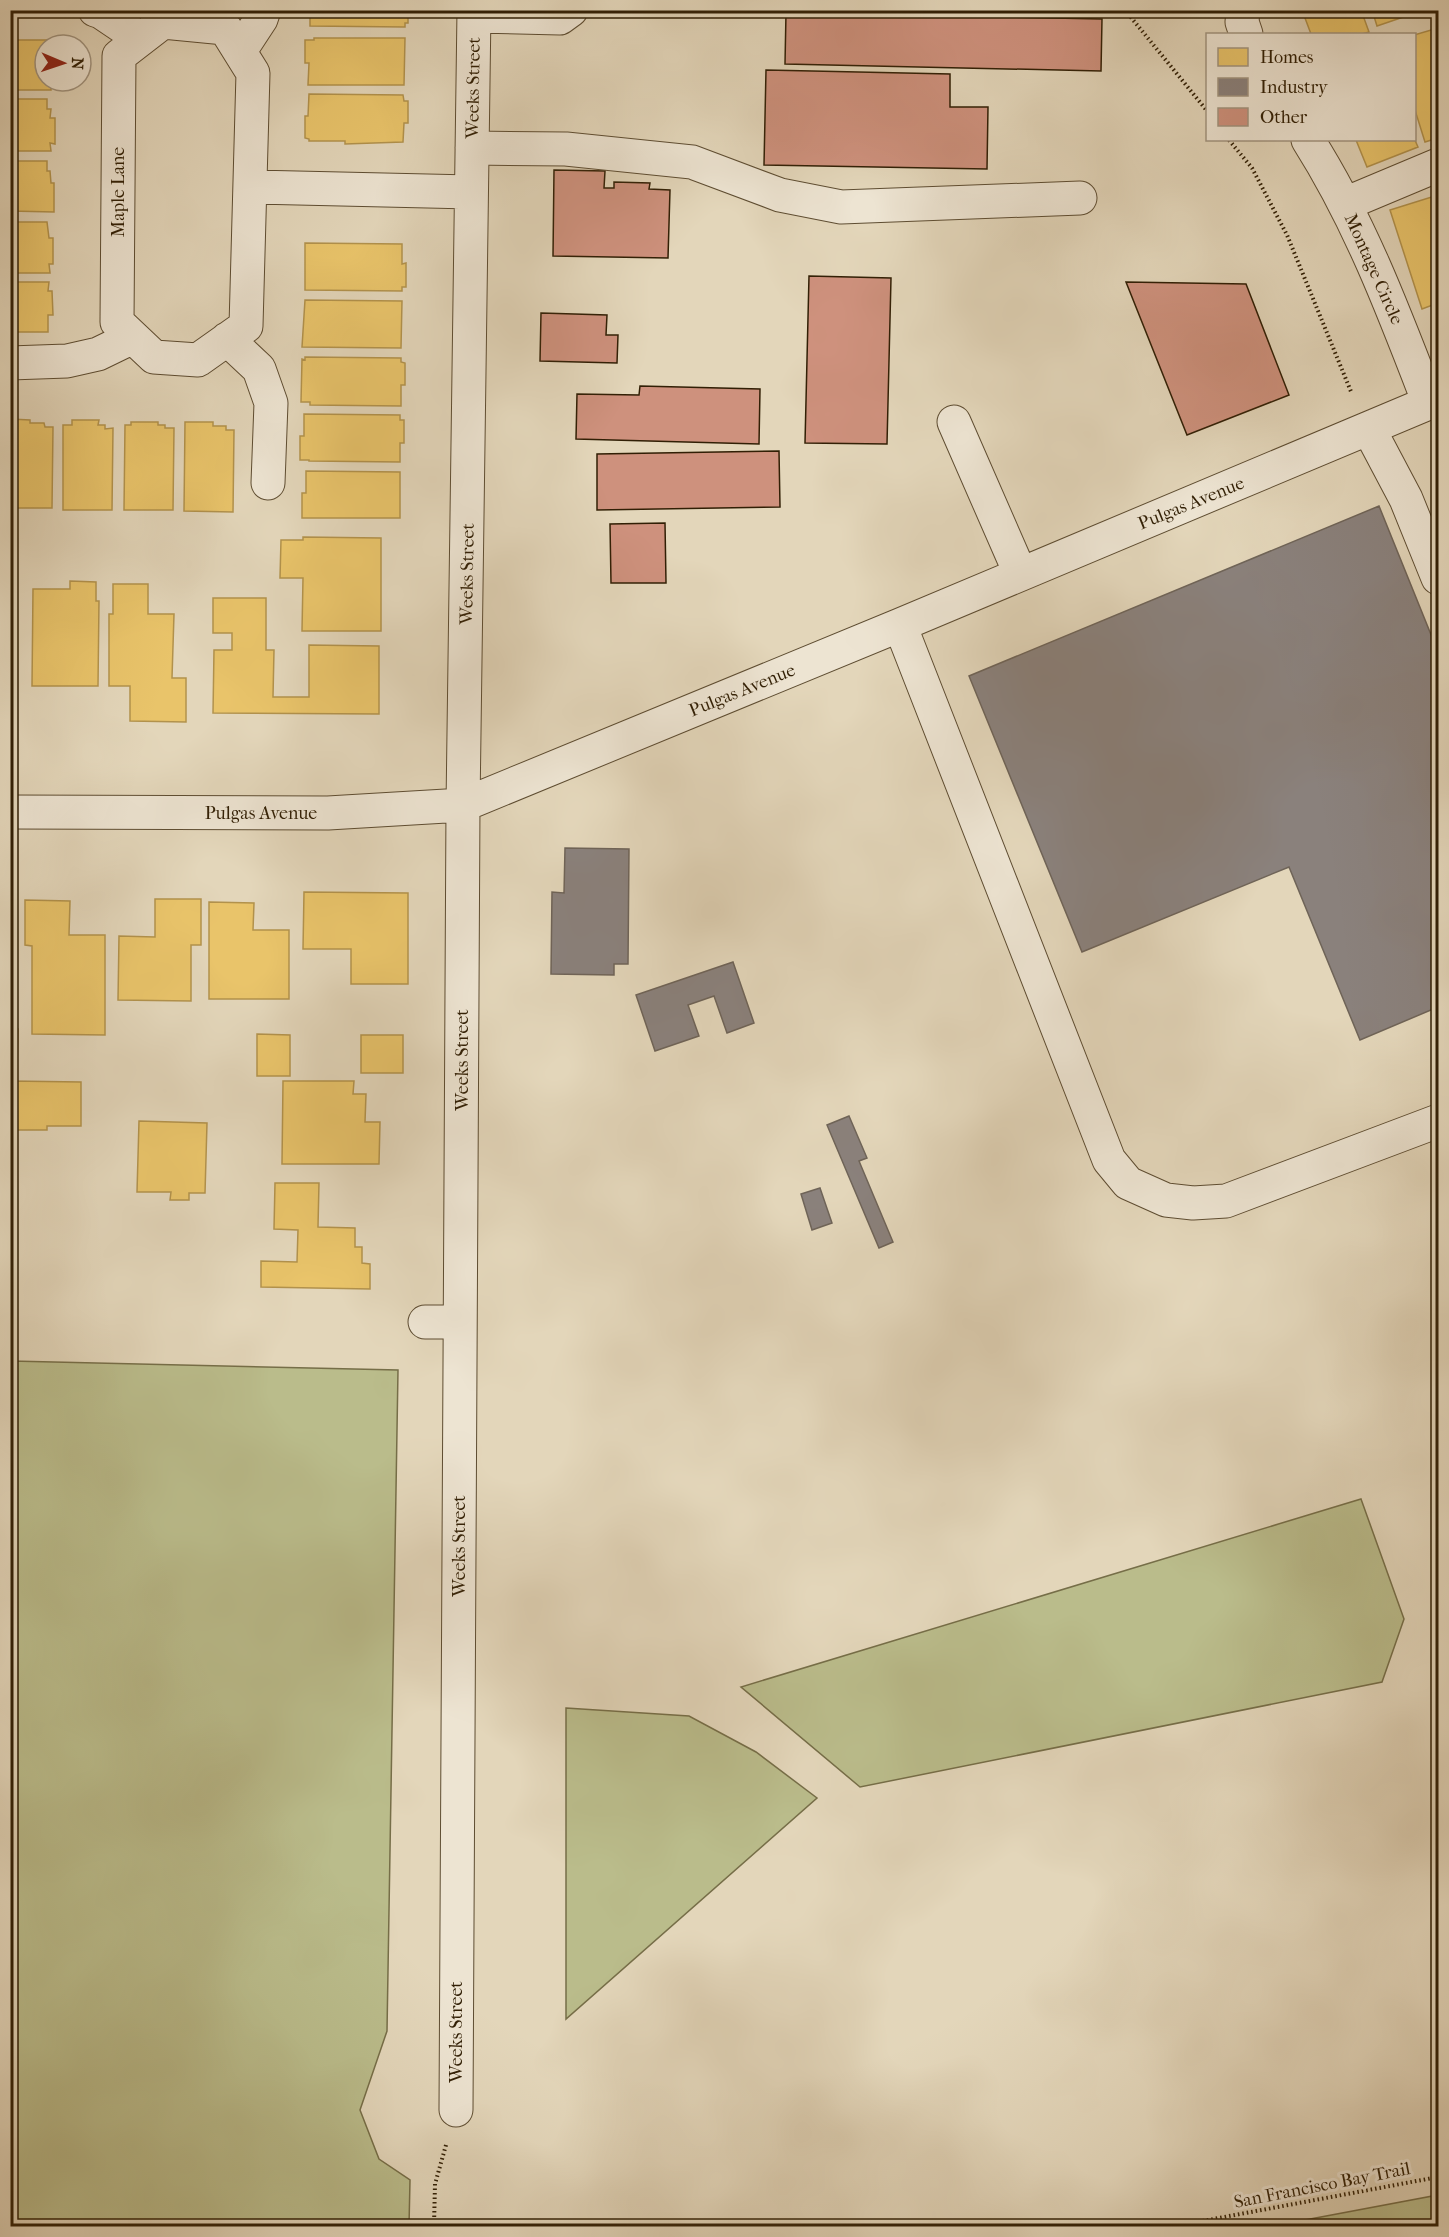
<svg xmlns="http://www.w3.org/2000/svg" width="1449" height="2237" font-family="'IM FELL French Canon',serif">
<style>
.green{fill:#babc8b;stroke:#766e48;stroke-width:1.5}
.homes{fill:#e9c46a;stroke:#b2924c;stroke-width:1.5}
.industry{fill:#8a817c;stroke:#6f6458;stroke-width:1.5}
.building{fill:#ce917d;stroke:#311f05;stroke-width:1.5}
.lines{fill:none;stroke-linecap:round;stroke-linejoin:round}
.minor-casing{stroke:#5e4d32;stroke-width:35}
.path{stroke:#311f05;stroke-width:4;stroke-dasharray:1.5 3;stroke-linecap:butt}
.minor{stroke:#ede4d2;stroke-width:33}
.labels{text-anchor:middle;stroke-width:6;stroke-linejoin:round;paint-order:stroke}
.street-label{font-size:18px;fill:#311f05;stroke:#ede4d2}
</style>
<rect width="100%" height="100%" fill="#e3d6ba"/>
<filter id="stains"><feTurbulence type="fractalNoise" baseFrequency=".00333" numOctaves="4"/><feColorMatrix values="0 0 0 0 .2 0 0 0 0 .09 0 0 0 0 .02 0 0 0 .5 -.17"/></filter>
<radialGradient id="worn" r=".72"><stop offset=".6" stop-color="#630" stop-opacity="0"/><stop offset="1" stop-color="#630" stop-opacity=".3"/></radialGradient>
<path class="green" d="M11,1361L398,1370L387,2031L360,2110L379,2159L410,2180L409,2226H11Z
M1361,1499L1404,1619L1382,1682L860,1787L741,1687Z
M566,1708L689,1716L756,1752L817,1798L566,2019Z
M1438,2195V2226H1273Z"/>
<path class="homes" d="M310,10H408V23H405V27L310,26Z
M1302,10H1361L1369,32L1362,34H1311Z
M1372,10H1424L1377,26Z
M1438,28V138L1425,142L1414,107V35Z
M314,38H405L404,85H308L309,63H305V40H314Z
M10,40H48L49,45H45V81H56L51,82V90H10Z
M309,94L403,95L404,101H408V123H404L403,142L345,144V141H309V139L305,138V116H308Z
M10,99H47V109H51L50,118H55V144L50,143L51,151H10Z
M1414,138L1418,147L1367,167L1356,140H1414Z
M10,161H47V171H50L51,183H54V212L10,211Z
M1438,195V303L1422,309L1390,210Z
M10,222H47L49,238H53V264H49L50,273H10Z
M305,243L402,244V264L406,263V287H402V291L305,290Z
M10,282H49L48,291H52L53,315H48V332H10Z
M305,300L402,301L401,348L302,347Z
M305,357L401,358V362L405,363V385H401V406L310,405V402H301L302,359L305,360Z
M304,414L400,415V420H404V443H400V462L309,461V460H300V436H304Z
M10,419L30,420V423H44L45,427H53L52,508H10Z
M72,420H99L98,425H105V429L113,428L112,510H63V425H72Z
M131,422H158V425H165V428H174L173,510H124L125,425H131Z
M185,422H213V426H226V430H234L233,512L184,511Z
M306,471L400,472V518H302V493H306Z
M303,537L381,538V631H302L303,578H280L281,540H303Z
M70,581L96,582V601H99L98,686H32L33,589H70Z
M113,584H148V614H174L172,678H186V722L130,721V686H109V614H113Z
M213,598H266V650H274L273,697H309V645L379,646V714L213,713L214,650H232V633H213Z
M10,891H16V939H10Z
M304,892L408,893V984H351V949H303Z
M155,899H201V945H191V1001L118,1000L119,936L155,937Z
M25,900L70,901L69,935H105V1035L32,1034V946L25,945Z
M209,902L254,903L253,930H289V999H209Z
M10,1029H18L17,1069H10Z
M257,1034L290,1035V1076H257Z
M361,1035H403V1073H361Z
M10,1081L81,1082V1126H47V1130H16V1142H10Z
M283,1081H354L353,1094H366L365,1122H380L379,1164H282Z
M139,1121L207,1123L205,1193H189V1200H170L171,1192H137Z
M275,1183H319L318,1227L355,1228V1247H362V1263L370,1264V1289L261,1287V1261L297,1262L298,1230L274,1229Z"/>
<path class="industry" d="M1379,506L1438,652V1007L1360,1040L1289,867L1082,952L969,676Z
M565,848L629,849L628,964H614V975L551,974L552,892L564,893Z
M733,962L754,1023L727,1033L714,996L688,1005L699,1036L655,1051L636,995Z
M849,1116L867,1158L859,1161L893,1242L879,1248L827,1125Z
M820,1188L832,1223L812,1230L801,1194Z"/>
<path class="building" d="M791,10H829V14H846L1102,19L1101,71L785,64L786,13H791Z
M766,70L950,74V107H988L987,169L764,165Z
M554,170L605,171L604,188H614V182L650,183L649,189L670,190L668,258L553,256Z
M809,276L891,278L887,444L805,443Z
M1126,282L1246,284L1289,395L1187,435Z
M541,313L607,315L606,335H618L617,363L540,361Z
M640,386L760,389L759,444L576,439L577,394L639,395Z
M779,451L780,507L597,510V454Z
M665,523L666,583H611L610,524Z"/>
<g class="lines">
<g class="minor-casing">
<path id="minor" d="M95,10L101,12L141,39
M1243,10L1242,22L1246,34
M474,16L560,18L571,10
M163,22L225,28L253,73L246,326L198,360L154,357L117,322L119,56Z
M240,51L261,19L264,10
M1308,140C1360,222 1394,312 1429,403
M472,148L566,149L692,162L780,195L841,207L1080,198
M250,187L471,192
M1345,204L1438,165
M227,339L259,369L271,403L268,483
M10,363L67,361L98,354L133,337
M954,422L1020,573
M1369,429L1406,499L1438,578
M900,625L1109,1160L1128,1183L1166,1200L1193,1203L1226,1201L1438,1121
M10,812L328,813L463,805L900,625L1438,399
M425,1322H460
M456,2110L463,805L474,10"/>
</g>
<path class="path" d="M1125,10L1208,112
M1229,140L1252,168L1287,235L1352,394
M434,2226L435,2184L446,2145
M1176,2226L1438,2177"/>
<use href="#minor" class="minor"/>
</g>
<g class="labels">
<g class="street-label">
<text transform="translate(473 88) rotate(-89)" y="6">Weeks Street</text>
<text transform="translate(118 192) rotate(-90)" y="6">Maple Lane</text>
<text transform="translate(1374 269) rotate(66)" y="6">Montage Circle</text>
<text transform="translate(1191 503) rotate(-22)" y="6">Pulgas Avenue</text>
<text transform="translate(467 574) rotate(-89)" y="6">Weeks Street</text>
<text transform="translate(742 690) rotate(-22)" y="6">Pulgas Avenue</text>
<text x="261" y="819">Pulgas Avenue</text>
<text transform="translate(462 1060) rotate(-90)" y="6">Weeks Street</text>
<text transform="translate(459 1546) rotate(-90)" y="6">Weeks Street</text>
<text transform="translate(456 2032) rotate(-90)" y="6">Weeks Street</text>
<text transform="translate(1322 2185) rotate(-11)" y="6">San Francisco Bay Trail</text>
</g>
</g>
<rect width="1449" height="2237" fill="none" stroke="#e3d6ba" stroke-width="36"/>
<rect x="12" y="12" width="1425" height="2213" fill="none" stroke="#311f05" stroke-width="3"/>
<rect x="18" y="18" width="1413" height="2201" fill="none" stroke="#311f05" stroke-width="1.5"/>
<rect x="1206" y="33" width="210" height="108" fill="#ede4d2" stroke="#a29580" stroke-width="1.5"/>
<rect x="1218" y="48" width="30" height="18" fill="#e9c46a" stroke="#a29580" stroke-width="1.5"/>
<text x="1260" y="63" font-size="18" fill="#311f05">Homes</text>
<rect x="1218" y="78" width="30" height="18" fill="#8a817c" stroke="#a29580" stroke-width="1.5"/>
<text x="1260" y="93" font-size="18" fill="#311f05">Industry</text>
<rect x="1218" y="108" width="30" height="18" fill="#ce917d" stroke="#a29580" stroke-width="1.5"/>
<text x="1260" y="123" font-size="18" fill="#311f05">Other</text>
<g transform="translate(63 63) rotate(92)"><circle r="28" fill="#ede4d2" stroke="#a29580" stroke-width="1.5"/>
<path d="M0-4.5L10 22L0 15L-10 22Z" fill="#8f2418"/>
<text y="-9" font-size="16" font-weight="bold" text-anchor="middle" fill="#311f05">N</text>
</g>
<rect width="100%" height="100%" filter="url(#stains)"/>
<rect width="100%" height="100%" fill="url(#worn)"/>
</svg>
